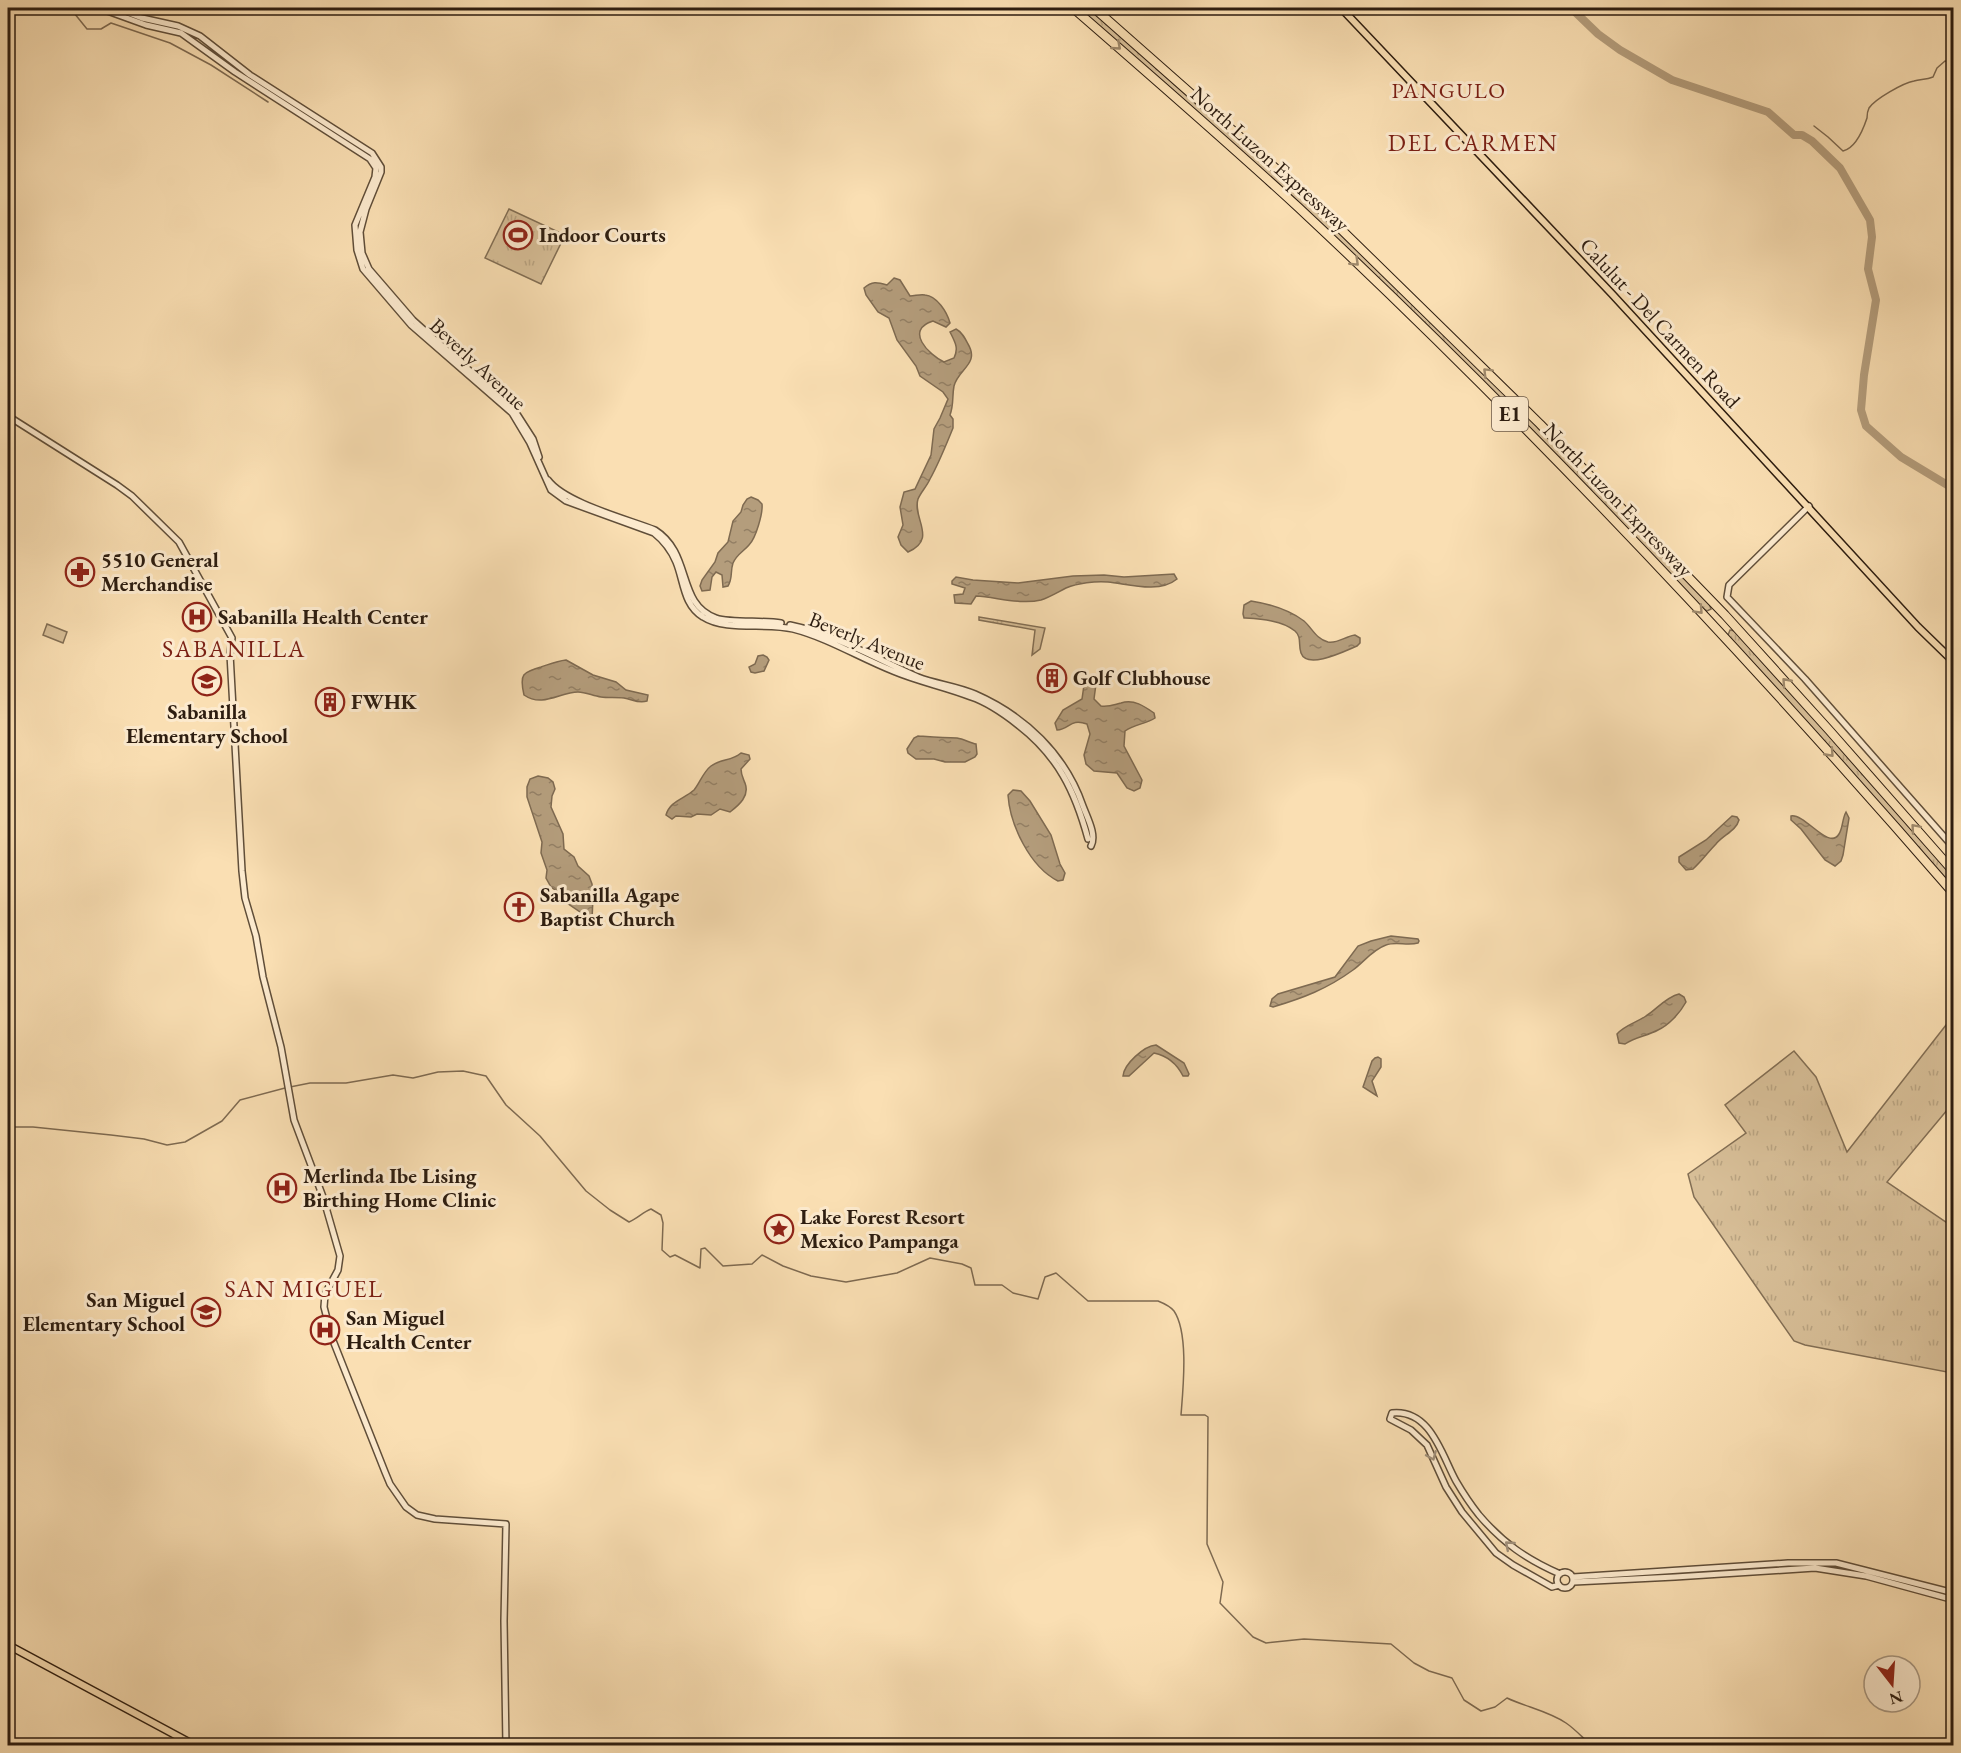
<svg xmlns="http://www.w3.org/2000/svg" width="1961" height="1753" font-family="'EB Garamond',serif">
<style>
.grass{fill:url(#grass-tufts);stroke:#826e54;stroke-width:1.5}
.pitch{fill:#d7be97;stroke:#826e54;stroke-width:1.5}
.water{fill:url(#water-ripples);stroke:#7e6a51;stroke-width:1.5}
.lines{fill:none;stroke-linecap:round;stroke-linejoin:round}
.stream{stroke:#7e6a51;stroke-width:1.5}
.river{stroke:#b49d7c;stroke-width:8}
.minor-casing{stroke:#604e39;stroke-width:8}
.major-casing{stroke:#2d1d10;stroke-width:9}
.highway-casing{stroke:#2d1d10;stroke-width:10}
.minor{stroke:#fceace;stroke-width:5}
.major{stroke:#fadfb3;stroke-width:6}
.highway{stroke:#fadfb3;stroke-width:8}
.oneway{stroke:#9e886a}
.oneway2{stroke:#9f8e78}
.labels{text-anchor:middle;stroke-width:6;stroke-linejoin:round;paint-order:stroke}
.shield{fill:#fceace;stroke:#6b5a49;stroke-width:1.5}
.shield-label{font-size:20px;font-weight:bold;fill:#2d1d10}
.street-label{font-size:21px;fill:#2d1d10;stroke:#fceace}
.poi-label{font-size:21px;font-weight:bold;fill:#2d1d10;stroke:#fceace;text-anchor:start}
.neighbourhood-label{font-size:22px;letter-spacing:1.5px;fill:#7a1f14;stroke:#fceace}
.quarter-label{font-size:24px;letter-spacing:1.5px;fill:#7a1f14;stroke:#fceace}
</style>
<defs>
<pattern id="grass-tufts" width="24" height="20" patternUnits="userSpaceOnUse" patternTransform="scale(1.5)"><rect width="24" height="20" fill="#d7be97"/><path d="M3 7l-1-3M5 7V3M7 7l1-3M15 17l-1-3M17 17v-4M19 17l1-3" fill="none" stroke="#b9a381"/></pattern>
<pattern id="water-ripples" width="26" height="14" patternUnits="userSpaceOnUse" patternTransform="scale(1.5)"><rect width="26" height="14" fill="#b49d7c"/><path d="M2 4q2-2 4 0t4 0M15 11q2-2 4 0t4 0" fill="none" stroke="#937f64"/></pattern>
</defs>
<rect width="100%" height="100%" fill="#fadfb3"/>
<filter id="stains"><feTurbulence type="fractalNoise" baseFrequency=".00333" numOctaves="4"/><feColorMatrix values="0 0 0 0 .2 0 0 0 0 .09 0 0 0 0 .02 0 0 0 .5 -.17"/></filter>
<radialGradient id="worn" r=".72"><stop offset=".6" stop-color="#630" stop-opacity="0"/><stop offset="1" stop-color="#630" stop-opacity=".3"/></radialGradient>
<path class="grass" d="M1078,8H1092L1324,217L1511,398L1709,603L1711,609L1707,611L1702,608L1382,285Z
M509,209L565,235L541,284L485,258Z
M979,617L1045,628L1040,649L1032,655L1035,630L979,620Z
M1730,630L1735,631L1778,677L1953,875V889L1729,638L1728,635Z
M1953,1016V1103L1887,1182L1953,1227V1362L1947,1372L1805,1345L1794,1341L1694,1197L1688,1174L1746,1133L1725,1105L1794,1051L1816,1077L1847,1152Z"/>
<path class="pitch" d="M47,624L67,632L63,643L43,635Z"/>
<path class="water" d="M894,278L900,280L910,296C915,296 920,294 925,295C937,296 947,312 950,323L946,327L933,321C904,330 929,355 944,362L954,358C959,348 955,342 950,332L956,329C962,332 965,338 968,344C980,364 958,369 954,386C952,396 954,404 950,415L953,419V428C946,445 939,463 930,479C927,486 921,492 918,499C912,518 938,539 908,552L901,545L898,537L903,525L900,507L904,492L915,489L931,455L934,429L940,418L948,399L943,392L920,376L916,366L897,340L889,318L878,312L866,295L864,288C872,281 877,282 887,285Z
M751,497L758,500L762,504C763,513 756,538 749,545C743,552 737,554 733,563C730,572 733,578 728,586L723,587L722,575L716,572L712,577L710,590L702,591L700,586L702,580L715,562L718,553L728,542L733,521L741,512L743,505L747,499Z
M1174,574L1177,579C1159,594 1128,584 1108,582C1095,581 1078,583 1066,588C1058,592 1050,597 1041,600C1021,605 996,597 976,596L971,604L955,603L954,595L963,594L965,588L952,584V581L956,577L973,580L1018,583L1073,576L1104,575L1124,577Z
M1251,601C1270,604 1288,609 1304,621C1312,628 1316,639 1328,642C1337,644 1346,636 1355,635L1360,638V643L1357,646C1345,651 1307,670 1301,653C1298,645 1302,637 1295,631C1282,620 1260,619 1244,618L1243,614L1244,605Z
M763,655L767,657L769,660L764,671L755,673L751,672L749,667L755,664L758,656Z
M566,660L593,675L616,682L626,690L648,695L647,701C638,704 632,699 624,698C616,697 608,698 601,697C593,696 586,692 578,692C560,692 543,708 524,695C519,674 523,672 541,667C550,664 557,661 566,660Z
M1092,682L1096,684L1094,699L1101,706C1109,707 1113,705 1121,703C1134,699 1144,706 1154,713L1155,718C1146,724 1135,724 1125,731L1124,746L1142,780L1140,788L1134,791L1127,788L1117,773L1094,771L1086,764L1084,755L1090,734L1087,724C1070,718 1070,729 1057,730L1055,723L1063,710L1082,699L1084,685Z
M918,736C932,737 944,738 957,738C964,739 970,743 976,744L977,754L975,757L965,762H945L934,759H916L908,753L907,749L914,738Z
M741,753L749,755L750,759L741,769C741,775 743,778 745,783C750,796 739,805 730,812L720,809L711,815L697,814L691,817L676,816L672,819L666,815C670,801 684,799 694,790C700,783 703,772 711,766C720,759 732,761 741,753Z
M538,776L548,778L553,782L555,789L552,796L551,807L563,834L564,849L574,857L578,866L589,876L592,884L593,897L592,920L587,926H584L580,912L561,899L558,892L551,887L546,878L547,870L541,853L542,842L527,797V787L530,779Z
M1013,790L1021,791L1030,801L1051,835L1060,864L1065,873L1063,880L1058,881C1030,867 1010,825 1008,795Z
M1846,812L1849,818L1843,855L1841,861L1835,866L1825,860L1801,829L1791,820V816C1805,813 1829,851 1839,834C1843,828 1842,819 1846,812Z
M1732,816L1737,817L1739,820C1736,831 1723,835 1716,844C1708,852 1702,861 1693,869L1686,870L1679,862V857L1706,840Z
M1391,936L1418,939L1419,941L1418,943C1407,946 1396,941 1386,945C1372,950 1364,962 1353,970C1327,989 1303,998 1273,1007L1270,1006L1272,999L1278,994L1335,977L1358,946L1371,941Z
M1679,994L1684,997L1686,1002C1680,1013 1669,1025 1658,1030C1647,1036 1635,1037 1625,1044L1619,1043L1617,1034C1625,1025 1636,1023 1646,1016C1657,1009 1666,997 1679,994Z
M1156,1045L1184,1063L1189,1074L1188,1076H1183C1177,1064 1168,1056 1154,1053L1129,1076H1123C1124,1064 1144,1046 1156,1045Z
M1378,1057L1381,1059V1067L1372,1081L1377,1096L1363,1087L1372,1061L1375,1058Z"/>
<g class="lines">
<path class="stream" d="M33,8L46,11L62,8
M70,8L87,29H101L111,23L170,43L211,65L268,102
M1814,126L1828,137L1843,151C1856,148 1863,130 1867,118C1867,116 1868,110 1869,108C1875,99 1903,83 1914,81C1920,79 1926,80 1933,77L1937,68L1945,61L1954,62
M290,1087L310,1083H346L393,1075L413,1078L438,1072L463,1071L486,1076L506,1105L540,1136L586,1191L610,1210L629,1222C638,1218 643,1212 651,1209L661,1215L663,1223L662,1250L670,1257L675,1255L700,1268L701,1249L705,1248L723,1266L752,1264L762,1255L783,1266L811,1276L846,1282L897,1273L930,1258L962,1264L971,1268L975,1285H1002L1013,1293L1038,1299L1045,1277L1056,1273L1088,1301H1158C1163,1303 1170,1306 1174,1311C1189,1333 1183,1389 1181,1415H1205L1208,1417L1207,1544L1223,1582L1220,1603L1253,1637L1266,1643L1304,1639L1391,1644L1414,1663L1429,1671L1452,1678L1464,1700L1481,1711L1495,1707L1507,1698C1526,1707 1548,1711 1566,1723C1575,1729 1583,1738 1592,1746
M8,1127H33L111,1135L144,1139L167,1145L185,1142L222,1121L240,1100L285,1088"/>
<path class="river" d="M1571,8L1598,34L1620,50L1672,80L1768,112L1794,135H1802L1812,141L1840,168L1870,220L1872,237L1868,269L1876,300L1864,375L1861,410L1866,426L1901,457L1954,489"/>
<g class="minor-casing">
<path id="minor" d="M99,8L146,25L181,33L235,72L370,159L376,168L375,177L355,225L357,250L363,269L411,325L512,413L530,443L551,490L566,501L654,533C664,541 671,550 676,562C684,581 683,605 703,617C726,632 766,622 793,629C828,638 860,658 893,671C919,682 946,687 971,697C989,703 1004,714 1018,725C1058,756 1075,791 1088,839
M116,8L142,18L178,26L200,36L250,75L372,153L381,167V172L366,209L360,232L362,253L369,269L413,320L515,411L533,439L539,457
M8,416L117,485L132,496L179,542L232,638L230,654L242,871L245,898L256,936L263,977L281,1047L294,1120L323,1197L340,1256L338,1270L325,1294L324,1307L332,1338L385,1472L390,1484L406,1507L417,1515L435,1519L506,1524L504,1621L506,1746
M548,480C565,503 627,519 655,530C693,554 676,604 716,618C731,623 762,620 781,623
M1809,506L1729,585L1727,597L1805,679L1954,848
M790,625C834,634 877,659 918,677C936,684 957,686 975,694C1025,716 1065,754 1083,806C1087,817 1097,835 1091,846
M1557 1580a8 8 0 1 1 16 0a8 8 0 1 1-16 0Z
M1573,1577L1788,1563H1836L1954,1593
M1574,1582L1675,1577L1815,1568L1866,1576L1954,1600
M1559,1585L1552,1587L1513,1565L1496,1553L1462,1512L1446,1487L1427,1445L1411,1430L1390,1419L1392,1413C1431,1409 1442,1456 1456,1481C1463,1493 1471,1505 1479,1515C1503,1543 1526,1559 1560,1574"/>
</g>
<g class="major-casing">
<path id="major" d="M1341,8L1612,294L1918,627L1954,662
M8,1645L196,1746"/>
</g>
<g class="highway-casing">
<path id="highway" d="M1073,8C1149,74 1225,140 1299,208C1530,424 1747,655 1954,894
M1094,8L1308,197L1540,424L1725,615L1829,730L1954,872"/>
</g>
<use href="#minor" class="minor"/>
<use href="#major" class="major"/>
<use href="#highway" class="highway"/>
</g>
<defs><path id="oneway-chevron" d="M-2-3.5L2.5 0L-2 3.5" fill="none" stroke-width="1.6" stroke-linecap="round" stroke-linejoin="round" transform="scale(1.5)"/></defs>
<g class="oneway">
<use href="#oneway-chevron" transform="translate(1117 46) rotate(41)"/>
<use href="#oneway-chevron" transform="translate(1355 262) rotate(44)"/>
<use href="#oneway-chevron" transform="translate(1487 372) rotate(-135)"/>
<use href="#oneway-chevron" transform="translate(1699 610) rotate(47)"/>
<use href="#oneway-chevron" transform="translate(1786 682) rotate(-132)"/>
<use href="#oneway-chevron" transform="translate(1830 753) rotate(48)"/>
<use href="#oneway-chevron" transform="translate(1915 828) rotate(-131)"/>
</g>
<g class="oneway2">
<use href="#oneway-chevron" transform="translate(1432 1456) rotate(67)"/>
<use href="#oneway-chevron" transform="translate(1509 1545) rotate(-139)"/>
</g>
<defs>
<g id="stadium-ring" transform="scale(1.5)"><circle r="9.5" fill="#fceace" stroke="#8f2418" stroke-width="1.5"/><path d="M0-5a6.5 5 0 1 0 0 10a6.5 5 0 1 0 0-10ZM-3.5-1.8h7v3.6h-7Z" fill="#8f2418"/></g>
<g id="pharmacy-ring" transform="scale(1.5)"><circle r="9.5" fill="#fceace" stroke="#8f2418" stroke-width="1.5"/><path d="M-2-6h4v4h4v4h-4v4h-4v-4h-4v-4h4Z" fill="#8f2418"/></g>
<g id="hospital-ring" transform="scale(1.5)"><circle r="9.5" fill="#fceace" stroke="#8f2418" stroke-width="1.5"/><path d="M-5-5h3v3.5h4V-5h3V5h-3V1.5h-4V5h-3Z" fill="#8f2418"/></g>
<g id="building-ring" transform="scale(1.5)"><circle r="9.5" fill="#fceace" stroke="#8f2418" stroke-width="1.5"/><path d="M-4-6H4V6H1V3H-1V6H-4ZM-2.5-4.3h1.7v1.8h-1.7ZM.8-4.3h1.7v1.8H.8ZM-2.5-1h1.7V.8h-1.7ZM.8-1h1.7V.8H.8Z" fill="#8f2418"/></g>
<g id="school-ring" transform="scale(1.5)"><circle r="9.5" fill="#fceace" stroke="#8f2418" stroke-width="1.5"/><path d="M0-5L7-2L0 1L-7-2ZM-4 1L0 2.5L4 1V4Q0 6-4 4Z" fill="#8f2418"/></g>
<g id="church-ring" transform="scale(1.5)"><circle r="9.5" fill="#fceace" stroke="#8f2418" stroke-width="1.5"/><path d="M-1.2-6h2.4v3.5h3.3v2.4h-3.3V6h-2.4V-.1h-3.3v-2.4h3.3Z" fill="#8f2418"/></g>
<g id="sight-ring" transform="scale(1.5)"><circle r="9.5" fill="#fceace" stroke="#8f2418" stroke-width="1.5"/><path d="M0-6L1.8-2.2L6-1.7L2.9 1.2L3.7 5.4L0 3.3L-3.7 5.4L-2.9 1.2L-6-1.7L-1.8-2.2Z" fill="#8f2418"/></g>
</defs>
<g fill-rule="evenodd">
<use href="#stadium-ring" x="518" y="235"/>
<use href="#pharmacy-ring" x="80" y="572"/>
<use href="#hospital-ring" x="197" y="617"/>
<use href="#building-ring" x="1052" y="678"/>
<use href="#school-ring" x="207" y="681"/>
<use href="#building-ring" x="330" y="702"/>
<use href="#church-ring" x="519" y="907"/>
<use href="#hospital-ring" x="282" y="1188"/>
<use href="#sight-ring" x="779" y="1229"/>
<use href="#school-ring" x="206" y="1312"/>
<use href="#hospital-ring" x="325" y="1330"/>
</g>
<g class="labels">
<rect class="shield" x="1492" y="397" width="36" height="34" rx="4.5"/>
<g class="shield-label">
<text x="1510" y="421">E1</text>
</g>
<g class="street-label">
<text transform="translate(1270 159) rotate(42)" y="7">North Luzon Expressway</text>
<text transform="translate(1660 323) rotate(47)" y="7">Calulut - Del Carmen Road</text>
<text transform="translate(478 364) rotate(43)" y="7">Beverly Avenue</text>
<text transform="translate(1618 500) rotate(46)" y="7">North Luzon Expressway</text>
<text transform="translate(867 641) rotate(22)" y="7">Beverly Avenue</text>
</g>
<g class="poi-label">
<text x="539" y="242">Indoor Courts</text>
<text x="101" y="567">5510 General<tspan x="101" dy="24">Merchandise</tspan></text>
<text x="218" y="624">Sabanilla Health Center</text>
<text x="1073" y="685">Golf Clubhouse</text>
<text x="351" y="709">FWHK</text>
<text x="207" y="719" text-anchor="middle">Sabanilla<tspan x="207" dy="24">Elementary School</tspan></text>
<text x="540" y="902">Sabanilla Agape<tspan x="540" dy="24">Baptist Church</tspan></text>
<text x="303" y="1183">Merlinda Ibe Lising<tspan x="303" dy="24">Birthing Home Clinic</tspan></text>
<text x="800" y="1224">Lake Forest Resort<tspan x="800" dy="24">Mexico Pampanga</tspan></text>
<text x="185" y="1307" text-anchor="end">San Miguel<tspan x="185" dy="24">Elementary School</tspan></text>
<text x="346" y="1325">San Miguel<tspan x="346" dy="24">Health Center</tspan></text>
</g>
<g class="neighbourhood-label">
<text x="1449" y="98">PANGULO</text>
</g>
<g class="quarter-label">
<text x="1473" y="151">DEL CARMEN</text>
<text x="234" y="657">SABANILLA</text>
<text x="304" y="1297">SAN MIGUEL</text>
</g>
</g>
<rect width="1961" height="1753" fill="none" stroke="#fadfb3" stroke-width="30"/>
<rect x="9" y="9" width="1943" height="1735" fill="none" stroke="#2d1d10" stroke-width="3"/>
<rect x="15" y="15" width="1931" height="1723" fill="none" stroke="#2d1d10" stroke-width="1.5"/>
<g transform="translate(1892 1684) rotate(163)"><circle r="28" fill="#fceace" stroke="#a99882" stroke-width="1.5"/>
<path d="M0-4.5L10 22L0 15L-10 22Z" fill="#8f2418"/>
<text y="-9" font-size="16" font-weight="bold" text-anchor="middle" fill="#2d1d10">N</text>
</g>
<rect width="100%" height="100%" filter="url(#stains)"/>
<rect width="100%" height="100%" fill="url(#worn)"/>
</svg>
